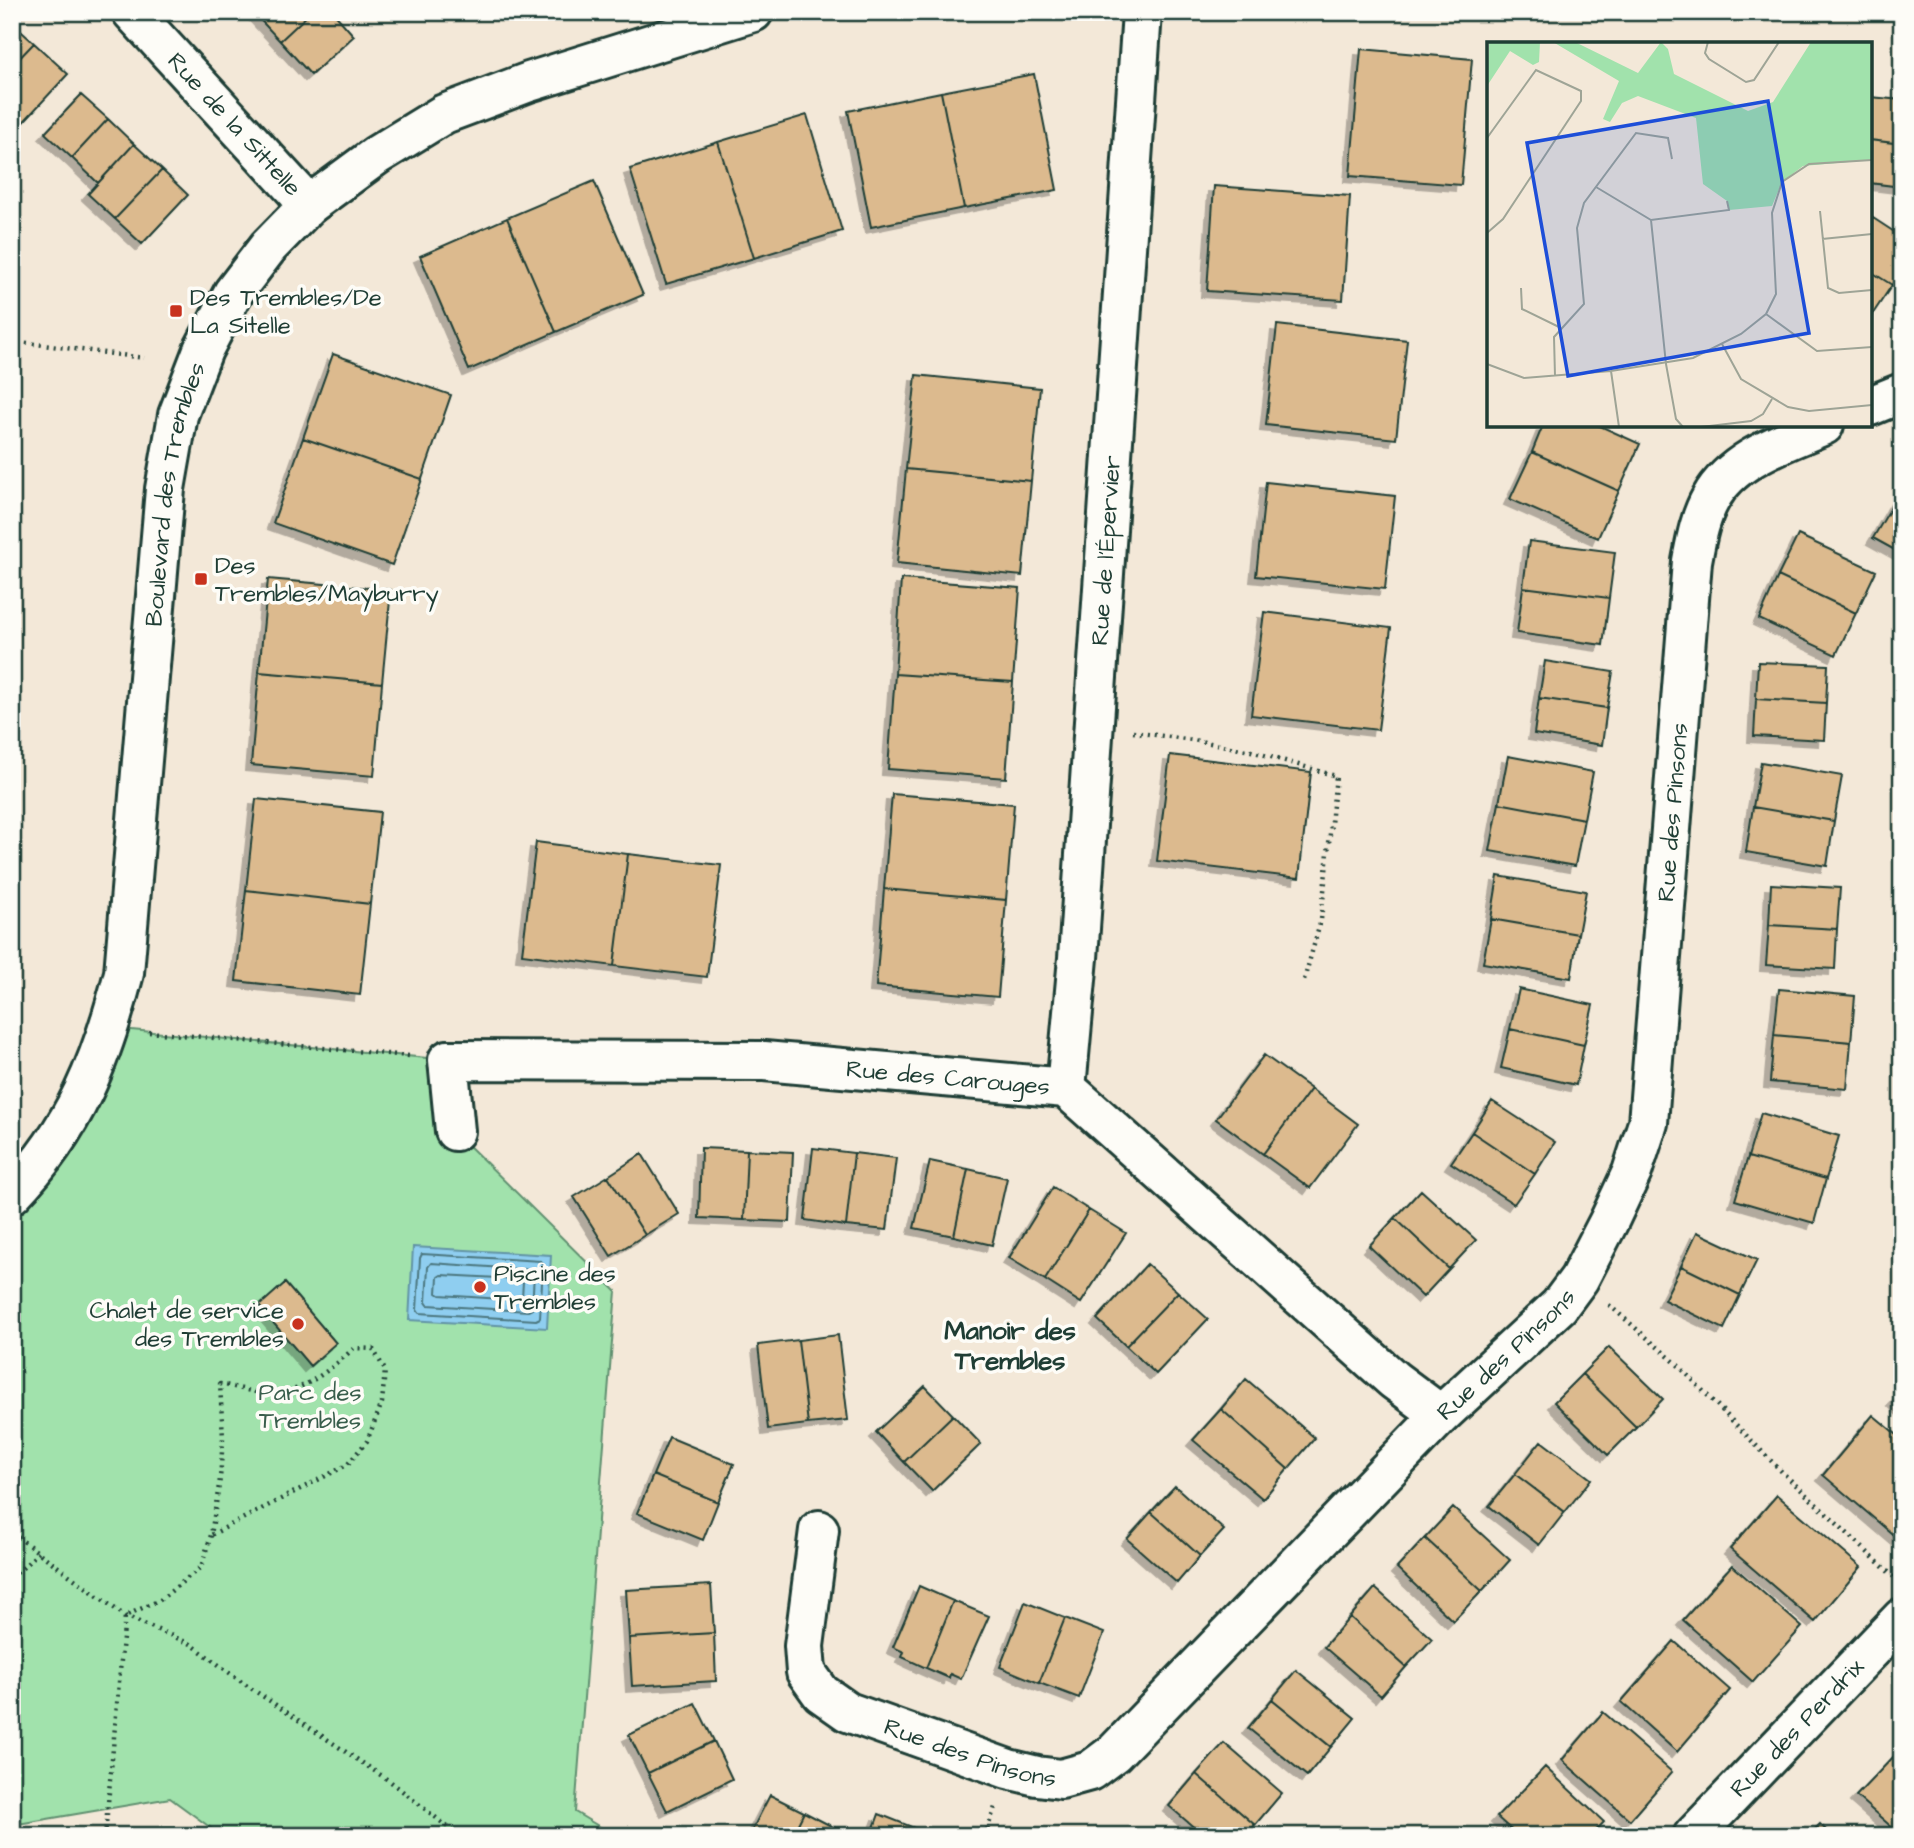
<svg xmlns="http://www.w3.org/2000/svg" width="1914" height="1848" font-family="'Architects Daughter',sans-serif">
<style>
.green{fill:#a1e2ac;stroke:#609070;stroke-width:2}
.water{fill:#8fcef0;stroke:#6294a5;stroke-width:2}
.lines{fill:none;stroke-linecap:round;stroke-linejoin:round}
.shore{stroke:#4c777f;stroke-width:2}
.building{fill:#dcba8e;stroke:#1f3d34;stroke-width:2;filter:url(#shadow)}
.minor-casing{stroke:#1f3d34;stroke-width:44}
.path{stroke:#1f3d34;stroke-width:4.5;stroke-dasharray:2 5;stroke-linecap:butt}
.minor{stroke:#fdfcf7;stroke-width:38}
.poi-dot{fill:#c8321e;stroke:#fdfcf7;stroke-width:2.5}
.labels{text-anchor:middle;stroke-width:7;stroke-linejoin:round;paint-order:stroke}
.street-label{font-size:24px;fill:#1f3d34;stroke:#fdfcf7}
.poi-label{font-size:24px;fill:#1f3d34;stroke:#fdfcf7;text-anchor:start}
.park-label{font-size:24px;fill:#395e4c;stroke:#fdfcf7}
.neighbourhood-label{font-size:26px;font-weight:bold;fill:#1f3d34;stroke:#fdfcf7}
.inset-road{fill:none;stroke:#9ea496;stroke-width:2}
.view{fill:#1d4ed8;fill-opacity:0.15;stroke:#1d4ed8;stroke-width:3.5}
.inset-edge{fill:none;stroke:#1f3d34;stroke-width:3.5}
</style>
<defs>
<filter id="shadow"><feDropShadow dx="-6" dy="6" stdDeviation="0" flood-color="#0004"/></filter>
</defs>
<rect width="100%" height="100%" fill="#f3e8d8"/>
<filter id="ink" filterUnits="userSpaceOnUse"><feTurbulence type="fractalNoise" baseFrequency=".0143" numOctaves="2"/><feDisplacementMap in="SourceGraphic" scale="14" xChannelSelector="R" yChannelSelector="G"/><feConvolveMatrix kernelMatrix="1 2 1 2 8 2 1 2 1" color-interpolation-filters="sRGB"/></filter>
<g filter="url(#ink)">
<path class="green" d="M110,1028L448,1060L455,1132L616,1291L575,1812L615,1836H222L170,1798L12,1825V1194Z"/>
<path class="water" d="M413,1247L551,1255L547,1328L409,1320Z"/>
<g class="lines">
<path class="shore" d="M422,1254L541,1261L543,1265L540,1318L536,1320L419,1313L417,1310L420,1258Z
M431,1263L532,1270L534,1273L532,1309L528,1311L428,1305L426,1302L428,1267Z
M441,1275L520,1279L523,1282L522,1297L518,1300L440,1295L437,1293L438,1277Z"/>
</g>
<path class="building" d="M253,12H311L280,41Z
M311,12H333L354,36L311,75L280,41Z
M12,23L34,43L12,66Z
M34,43L68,74L15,131L12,129V66Z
M1361,49L1472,59L1461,185L1350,176Z
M1034,74L1057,190L964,208L941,92Z
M941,92L964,208L871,227L848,111Z
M81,95L108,119L72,158L45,133Z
M1870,97L1902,100V144L1870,140Z
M807,115L842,231L754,258L718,142Z
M108,119L134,144L98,183L72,158Z
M1870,140L1902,144V187L1870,183Z
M718,142L754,258L666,284L630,169Z
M134,144L162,170L115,219L88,194Z
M162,170L188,195L142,244L115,219Z
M594,181L643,295L556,332L507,218Z
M1214,186L1350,196L1343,300L1207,291Z
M1870,216L1902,237V270L1892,285L1870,271Z
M507,218L556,332L469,370L420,256Z
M1870,271L1892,285L1870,318Z
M1277,325L1407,340L1396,439L1266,425Z
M333,354L451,395L422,479L303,438Z
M916,375L1040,388L1031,481L906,469Z
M1543,425H1598L1640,444L1619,491L1532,452Z
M303,438L422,479L392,565L273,523Z
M1532,452L1619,491L1598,538L1510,499Z
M906,469L1031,481L1022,576L897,563Z
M1266,482L1395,496L1385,589L1256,576Z
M1902,489V509L1893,504Z
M1893,504L1902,509V554L1873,538Z
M1798,535L1876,571L1856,613L1778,576Z
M1529,541L1615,552L1609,598L1523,587Z
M1778,576L1856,613L1836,655L1759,619Z
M268,579L391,590L382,683L259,672Z
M901,579L1020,588L1013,682L895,674Z
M1523,587L1609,598L1603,645L1517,633Z
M1264,612L1391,628L1378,730L1251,715Z
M1545,661L1613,672L1607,708L1539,698Z
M1758,662L1828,665L1826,703L1756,699Z
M259,672L382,683L374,776L251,765Z
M895,674L1013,682L1006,778L888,769Z
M1539,698L1607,708L1602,745L1534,734Z
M1756,699L1826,703L1824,740L1754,736Z
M1170,755L1311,772L1299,878L1157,861Z
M1508,756L1593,772L1584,819L1499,803Z
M1761,762L1842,776L1834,821L1753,807Z
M892,794L1014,804L1006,900L884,889Z
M256,799L380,812L370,904L246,890Z
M1499,803L1584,819L1575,866L1490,851Z
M1753,807L1834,821L1827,866L1746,852Z
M536,842L628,854L614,966L522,954Z
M628,854L721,865L707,977L614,966Z
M1498,876L1586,891L1578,934L1491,919Z
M1771,884L1840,888L1837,929L1769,925Z
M884,889L1006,900L998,997L876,986Z
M246,890L370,904L360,995L236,981Z
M1491,919L1578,934L1571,978L1483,963Z
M1769,925L1837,929L1835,969L1766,965Z
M1519,989L1593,1005L1584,1045L1510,1029Z
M1779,989L1855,996L1851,1042L1774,1035Z
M1510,1029L1584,1045L1576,1085L1501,1068Z
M1774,1035L1851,1042L1847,1089L1770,1082Z
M1264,1055L1311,1089L1263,1154L1216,1119Z
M1311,1089L1358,1124L1310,1188L1263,1154Z
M1492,1101L1555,1142L1535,1174L1472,1132Z
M1761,1113L1839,1136L1826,1179L1748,1157Z
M1472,1132L1535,1174L1514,1204L1451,1163Z
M701,1148L747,1150L744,1220L699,1218Z
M813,1148L854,1153L846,1226L805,1220Z
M747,1150L793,1152L790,1222L744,1220Z
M854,1153L896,1158L887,1230L846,1226Z
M642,1154L679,1214L645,1235L608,1176Z
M1748,1157L1826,1179L1814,1223L1735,1200Z
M930,1161L968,1169L954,1236L914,1228Z
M968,1169L1007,1178L992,1245L954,1236Z
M608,1176L645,1235L611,1256L574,1197Z
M1053,1187L1089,1210L1045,1280L1009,1258Z
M1421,1190L1476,1240L1449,1269L1395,1218Z
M1089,1210L1126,1233L1081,1303L1045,1280Z
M1395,1218L1449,1269L1423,1297L1369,1246Z
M1697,1232L1757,1260L1740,1295L1681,1266Z
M1147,1264L1178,1292L1126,1346L1097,1319Z
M1681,1266L1740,1295L1724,1329L1664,1300Z
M285,1283L336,1343L310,1366L259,1306Z
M1178,1292L1208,1319L1156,1374L1126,1346Z
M838,1335L848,1420L808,1424L798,1340Z
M798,1340L808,1424L768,1429L758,1345Z
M1609,1347L1663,1399L1636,1427L1582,1374Z
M1582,1374L1636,1427L1608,1455L1554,1402Z
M1246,1379L1315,1438L1288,1469L1221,1409Z
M925,1386L953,1415L904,1462L876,1432Z
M1902,1392V1408L1894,1400Z
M1221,1409L1288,1469L1263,1499L1193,1440Z
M953,1415L981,1444L932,1491L904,1462Z
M1873,1415L1902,1439V1532L1897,1538L1823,1475Z
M669,1437L734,1464L718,1502L653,1475Z
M1541,1441L1591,1479L1565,1512L1515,1474Z
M1515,1474L1565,1512L1539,1545L1489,1506Z
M653,1475L718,1502L703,1540L637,1513Z
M1175,1486L1224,1530L1200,1556L1151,1512Z
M1777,1495L1861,1567L1815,1622L1730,1549Z
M1453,1508L1510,1560L1482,1591L1425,1538Z
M1151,1512L1200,1556L1177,1583L1127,1539Z
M1425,1538L1482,1591L1453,1621L1397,1568Z
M1732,1565L1802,1627L1753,1682L1683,1620Z
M711,1585L714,1633L629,1638L626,1590Z
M919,1586L953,1601L926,1668L902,1657L904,1652L893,1647Z
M1375,1588L1432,1639L1406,1667L1350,1617Z
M953,1601L989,1616L961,1679L950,1674L949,1678L926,1668Z
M1025,1602L1065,1618L1039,1683L1000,1667Z
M1350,1617L1406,1667L1381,1696L1324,1647Z
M1065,1618L1104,1633L1079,1698L1039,1683Z
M714,1633L716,1681L632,1686L629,1638Z
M1674,1641L1730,1690L1677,1752L1621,1702Z
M1296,1670L1355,1718L1331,1747L1272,1699Z
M1272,1699L1331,1747L1307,1776L1248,1728Z
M695,1703L714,1741L648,1773L629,1735Z
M1603,1712L1672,1772L1630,1820L1562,1760Z
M714,1741L732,1779L667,1811L648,1773Z
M1224,1743L1282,1793L1255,1825L1196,1774Z
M1899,1751L1902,1754V1836L1856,1796Z
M1545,1767L1604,1822L1591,1836H1518L1497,1817Z
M1196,1774L1255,1825L1245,1836H1204L1169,1806Z
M770,1795L804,1812L792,1836H749Z
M804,1812L837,1829L834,1836H792Z
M879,1814L917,1829L914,1836H871Z
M1820,1824L1832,1836H1808Z
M917,1829L933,1836H914Z"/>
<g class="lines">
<g class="minor-casing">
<g id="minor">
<path id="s1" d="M132,12L309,205"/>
<path d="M1870,406L1902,393"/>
<path id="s2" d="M1066,1088L1078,958L1142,12"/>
<path id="s3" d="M455,1131L448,1060L764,1061L1066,1088L1394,1380L1441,1415"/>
<path id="s4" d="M12,1194C75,1129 102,1059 124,973L165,489L178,415L203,350L233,293L269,246L309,205L377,155L444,114L529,82L753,12"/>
<path id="s5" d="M819,1530L804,1646L806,1672L821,1693L848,1712L1008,1769L1037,1776L1061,1779L1090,1771L1114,1753L1441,1415L1559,1306L1579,1279L1609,1221L1632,1172L1648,1123L1692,561C1696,540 1700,517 1711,498C1733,458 1785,442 1824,425"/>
<path id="s6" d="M1693,1836L1902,1618"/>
</g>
</g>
<path class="path" d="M12,341L144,358
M1133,732L1200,741L1251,751L1336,776L1321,920L1304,980
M149,1032L409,1056
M1609,1305L1676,1363L1782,1472L1896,1579
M12,1533L125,1616L191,1644L243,1683L391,1782L459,1836
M12,1578L40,1551
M105,1836L125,1616L160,1600L201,1567L211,1535L220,1479L223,1438L220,1384C236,1387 257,1394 274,1394C302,1393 335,1366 354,1348L373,1349L385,1370L382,1403L367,1441L347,1465L211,1535
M985,1836L995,1807"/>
<use href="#minor" class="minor"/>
</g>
</g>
<g class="poi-dot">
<rect x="169" y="304" width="14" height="14" rx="3.5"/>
<rect x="194" y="572" width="14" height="14" rx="3.5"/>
<circle cx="480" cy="1287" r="7"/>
<circle cx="298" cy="1324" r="7"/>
</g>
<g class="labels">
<g class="street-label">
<text dy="8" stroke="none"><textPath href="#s1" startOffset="152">Rue de la Sittelle</textPath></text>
<text dy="8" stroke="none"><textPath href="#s4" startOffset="733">Boulevard des Trembles</textPath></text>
<text dy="8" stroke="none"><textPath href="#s2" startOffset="539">Rue de l'Épervier</textPath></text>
<text dy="8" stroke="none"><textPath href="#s5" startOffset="1633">Rue des Pinsons</textPath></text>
<text dy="8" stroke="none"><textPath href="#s3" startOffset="572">Rue des Carouges</textPath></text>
<text dy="8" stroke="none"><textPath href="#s5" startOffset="1045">Rue des Pinsons</textPath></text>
<text dy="8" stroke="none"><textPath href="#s6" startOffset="150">Rue des Perdrix</textPath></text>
<text dy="8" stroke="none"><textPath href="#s5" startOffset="331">Rue des Pinsons</textPath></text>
</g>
<g class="poi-label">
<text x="190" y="305">Des Trembles/De<tspan x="190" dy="28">La Sitelle</tspan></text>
<text x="215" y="573">Des<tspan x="215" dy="28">Trembles/Mayburry</tspan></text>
<text x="494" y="1281">Piscine des<tspan x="494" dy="28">Trembles</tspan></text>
<text x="284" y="1318" text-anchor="end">Chalet de service<tspan x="284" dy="28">des Trembles</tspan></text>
</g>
<g class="park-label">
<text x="310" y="1400">Parc des<tspan x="310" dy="28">Trembles</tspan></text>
</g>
<g class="neighbourhood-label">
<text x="1010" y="1339">Manoir des<tspan x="1010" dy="30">Trembles</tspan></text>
</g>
</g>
<g transform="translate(1487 42)">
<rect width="385" height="385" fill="#f3e8d8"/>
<path d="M2,0H53L52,20L46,23L23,9L0,44ZM66,0H88L151,31L174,0L181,7L187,32L261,69L286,60L324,0H385V118L316,124L295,140L285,164L242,168L240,159L216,142L209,76L151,54L135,61L123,80L116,77L132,39Z" fill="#a1e2ac"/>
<path class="inset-road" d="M221,0L218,11L222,17L259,40L267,38L292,0M0,96L49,28L94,49V59L16,177L0,191M109,145L164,178L242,168L240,159M333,169L341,246L352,251L385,248M164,178L179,322L189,377L196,385M335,197L385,192M34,246L35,267L72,285M279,272L330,309L385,305M235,302L254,337L301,365L322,369L385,363M0,322L37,336L124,329L206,316L254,292L279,272L289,252L285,171L295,140L322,122L385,118M124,329L132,385M68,334L67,295L97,262L90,186L97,161L149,91L181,96L185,117M214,385L264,379L276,372L285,357"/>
<path class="view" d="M281,59L322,291L81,334L40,101Z"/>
<rect width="385" height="385" class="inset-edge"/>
</g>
<rect width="1914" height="1848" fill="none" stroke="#fdfcf7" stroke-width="42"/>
<rect x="21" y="21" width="1872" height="1806" fill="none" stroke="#1f3d34" stroke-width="2.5" filter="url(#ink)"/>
</svg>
